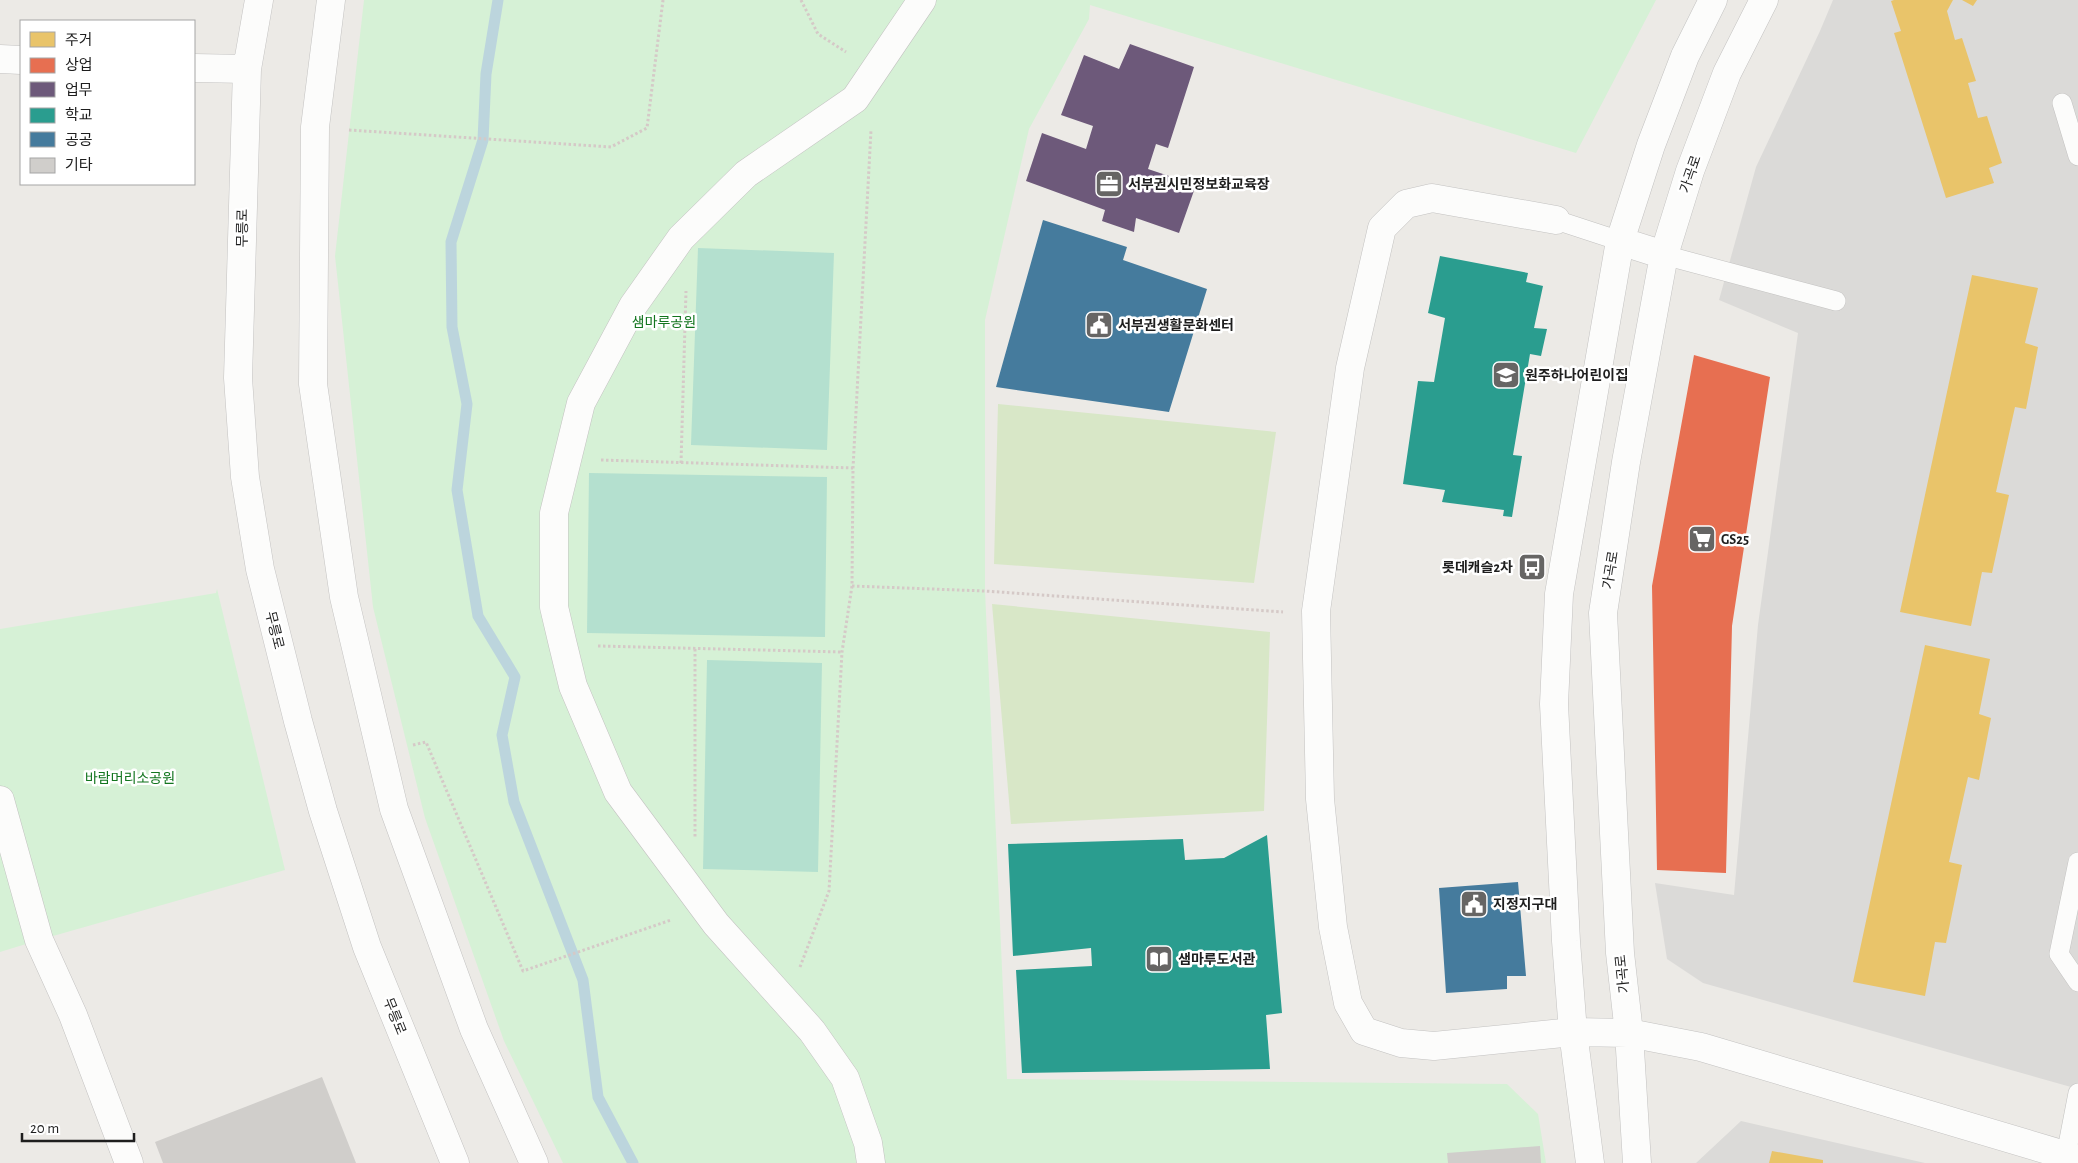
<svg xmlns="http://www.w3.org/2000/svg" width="2078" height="1163" font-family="'Alegreya Sans','Noto Sans KR',sans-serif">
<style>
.residential{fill:#dbdad8}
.grass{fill:#d8e7c7}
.park{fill:#d6f1d6}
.pitch{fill:#b4e0cf}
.homes{fill:#e9c46a}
.shops{fill:#e76f51}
.offices{fill:#6d597a}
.schools{fill:#2a9d8f}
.public{fill:#457b9d}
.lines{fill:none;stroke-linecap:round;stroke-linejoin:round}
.stream{stroke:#bcd5dd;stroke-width:11}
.building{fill:#d0cecb}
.service-casing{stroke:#c3c2c1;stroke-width:20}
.pedestrian-casing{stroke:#c3c2c1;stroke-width:29}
.minor-casing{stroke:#c3c2c1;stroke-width:29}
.tertiary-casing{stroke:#c3c2c1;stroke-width:29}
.path{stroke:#d5c9c7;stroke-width:3;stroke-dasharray:2.5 2.5;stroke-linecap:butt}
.service{stroke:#fcfcfb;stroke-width:19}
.pedestrian{stroke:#fcfcfb;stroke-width:28}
.minor{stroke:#fcfcfb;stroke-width:28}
.tertiary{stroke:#fcfcfb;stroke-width:28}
.labels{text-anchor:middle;stroke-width:5;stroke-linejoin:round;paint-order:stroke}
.street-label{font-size:14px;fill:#1e1e1e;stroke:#fff}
.poi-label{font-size:14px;font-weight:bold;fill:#1e1e1e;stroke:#fff;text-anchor:start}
.park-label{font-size:14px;fill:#12751e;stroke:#fff}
</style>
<rect width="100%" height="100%" fill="#eceae6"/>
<path class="residential" d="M1833,0H2078V1089L1703,983L1667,959L1655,883L1734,895L1758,625L1798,333L1719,300L1756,167L1820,31Z
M1741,1121L1925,1163H1696Z"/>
<path class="grass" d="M998,404L1276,432L1254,583L994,564Z
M992,604L1270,632L1264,811L1011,824Z"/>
<path class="park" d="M364,0H1656L1576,153L1090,5L1089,19L1029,129L985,320V591L1007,1079L1507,1084L1538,1114L1546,1163H563L504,1041L425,818L373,607L335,256Z
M217,589L285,870L39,940L0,952V629L216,593Z"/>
<path class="pitch" d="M698,248L834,253L827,450L691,445Z
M589,473L827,477L825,637L587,633Z
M707,660L822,663L818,872L703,869Z"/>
<path class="homes" d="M1894,0H1953L1947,11L1955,40L1962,38L1976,81L1968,83L1978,118L1987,116L2002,163L1989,168L1994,183L1946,198L1894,33L1901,31L1891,1Z
M1962,0H1977L1973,6Z
M1972,275L2038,288L2025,343L2038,347L2026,409L2015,407L1996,492L2009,495L1992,573L1982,572L1971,626L1900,612Z
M1925,645L1990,659L1979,714L1991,718L1979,780L1968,777L1949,862L1962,865L1946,943L1935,942L1925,996L1853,982Z
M1772,1151L1823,1160V1163H1769Z"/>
<path class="shops" d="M1694,355L1770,377L1732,626L1726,873L1657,870L1652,586Z"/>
<path class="offices" d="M1130,44L1194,67L1168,148L1156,144L1148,169L1196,185L1179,233L1136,218L1134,232L1102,221L1105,210L1026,181L1042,133L1086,149L1093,126L1061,115L1084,55L1119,69Z"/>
<path class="schools" d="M1440,256L1528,273L1526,282L1543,286L1534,328L1547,329L1541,356L1530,354L1513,455L1522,456L1512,517L1503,516L1504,510L1442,502L1445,490L1403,484L1418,381L1434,382L1445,318L1428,313Z
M1267,835L1282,1013L1266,1015L1270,1069L1022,1073L1016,970L1092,966L1091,948L1013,956L1008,844L1183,839L1185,860L1224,858Z"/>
<path class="public" d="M1043,220L1127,247L1123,260L1207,289L1169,412L996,387Z
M1518,882L1526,976H1507V989L1446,993L1439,888Z"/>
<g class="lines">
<path class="stream" d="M498,0L486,74L483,140L451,242L452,327L467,404L457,490L478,616L515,677L502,735L514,802L583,980L598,1097L633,1163"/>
</g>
<path class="building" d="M322,1077L356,1163H163L155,1142Z
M1540,1146L1541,1163H1448L1447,1153Z"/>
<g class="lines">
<g class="service-casing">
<path id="service" d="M2062,103L2078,156
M1556,220L1620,241
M1664,255L1836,301
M2078,862L2059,954L2078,982
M2066,1155L2078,1093"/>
</g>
<g class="pedestrian-casing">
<path id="pedestrian" d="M331,0L315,127L313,384L344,597L394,809L474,1029L534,1163
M0,800L39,940L73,1015L129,1163
M871,1163L868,1143L845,1078L812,1031L716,924L618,792L573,686L563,645L554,607V513L581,403L633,306L681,238L746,174L855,99L922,0"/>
</g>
<g class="minor-casing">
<path id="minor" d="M259,0L247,69L238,378L245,477L260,569L298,721L323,811L367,947L455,1163
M0,59L21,60
M194,68L247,69
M1556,220L1432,198L1406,204L1382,228L1350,368L1316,611L1320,799L1333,927L1348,1003L1364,1031L1401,1043L1434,1046L1573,1032
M1629,1033L1701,1047L2078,1159"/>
</g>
<g class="tertiary-casing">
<path id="tertiary" d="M1620,241L1664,255
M1573,1032L1629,1033
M1590,1163L1573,1032L1566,941L1554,704L1559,594L1620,241L1651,145L1685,56L1713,0
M1637,1163L1629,1033L1620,953L1603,613L1626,462L1664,255L1690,171L1727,73L1764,0"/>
</g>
<path class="path" d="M801,0L818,34L846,52
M349,130L611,147L647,128L663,0
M601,460L853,468
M681,463L686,291
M852,586L985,591L1283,612
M598,646L842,652
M695,649V838
M413,745L426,742L523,971L671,920
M800,967L829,891L842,652L852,586L853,468L871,130"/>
<use href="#service" class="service"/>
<use href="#pedestrian" class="pedestrian"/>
<use href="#minor" class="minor"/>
<use href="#tertiary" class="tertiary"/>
</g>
<defs>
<g id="office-square" transform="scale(1.4375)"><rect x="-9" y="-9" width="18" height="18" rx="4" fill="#666564" stroke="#fff"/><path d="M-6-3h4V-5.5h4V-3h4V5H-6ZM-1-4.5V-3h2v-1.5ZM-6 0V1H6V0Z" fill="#fff"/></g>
<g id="civic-square" transform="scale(1.4375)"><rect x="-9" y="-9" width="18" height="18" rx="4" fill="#666564" stroke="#fff"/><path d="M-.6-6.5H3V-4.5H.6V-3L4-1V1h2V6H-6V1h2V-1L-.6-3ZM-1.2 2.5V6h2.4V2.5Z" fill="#fff"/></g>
<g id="school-square" transform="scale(1.4375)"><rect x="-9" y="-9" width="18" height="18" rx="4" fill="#666564" stroke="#fff"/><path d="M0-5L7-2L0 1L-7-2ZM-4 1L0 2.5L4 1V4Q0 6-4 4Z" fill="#fff"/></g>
<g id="supermarket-square" transform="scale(1.4375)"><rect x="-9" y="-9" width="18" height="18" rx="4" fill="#666564" stroke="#fff"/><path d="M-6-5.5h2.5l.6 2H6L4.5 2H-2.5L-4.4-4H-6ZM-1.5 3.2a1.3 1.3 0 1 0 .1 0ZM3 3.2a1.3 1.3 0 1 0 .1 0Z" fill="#fff"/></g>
<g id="bus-square" transform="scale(1.4375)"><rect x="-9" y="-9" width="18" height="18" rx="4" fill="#666564" stroke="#fff"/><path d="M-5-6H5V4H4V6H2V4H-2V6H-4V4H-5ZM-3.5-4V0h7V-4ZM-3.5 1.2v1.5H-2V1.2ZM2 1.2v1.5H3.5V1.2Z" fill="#fff"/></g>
<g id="library-square" transform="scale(1.4375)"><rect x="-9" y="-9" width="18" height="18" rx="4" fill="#666564" stroke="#fff"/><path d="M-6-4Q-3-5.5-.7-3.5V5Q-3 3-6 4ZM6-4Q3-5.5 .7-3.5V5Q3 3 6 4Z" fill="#fff"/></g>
</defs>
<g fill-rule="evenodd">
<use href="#office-square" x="1109" y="184"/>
<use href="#civic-square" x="1099" y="325"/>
<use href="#school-square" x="1506" y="375"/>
<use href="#supermarket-square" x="1702" y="539"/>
<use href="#bus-square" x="1532" y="567"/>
<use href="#civic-square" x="1474" y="904"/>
<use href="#library-square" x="1159" y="959"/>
</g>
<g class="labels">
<g class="street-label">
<text transform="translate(1690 174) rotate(-71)" y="5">가곡로</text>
<text transform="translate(242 228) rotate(-89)" y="5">무릉로</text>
<text transform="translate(1610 570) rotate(-81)" y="5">가곡로</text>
<text transform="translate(275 630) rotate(76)" y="5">무릉로</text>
<text transform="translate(1622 974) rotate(-96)" y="5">가곡로</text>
<text transform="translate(395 1016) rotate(68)" y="5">무릉로</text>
</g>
<g class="poi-label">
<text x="1128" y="189">서부권시민정보화교육장</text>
<text x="1118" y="330">서부권생활문화센터</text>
<text x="1525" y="380">원주하나어린이집</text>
<text x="1721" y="544">GS25</text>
<text x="1513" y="572" text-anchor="end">롯데캐슬2차</text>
<text x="1493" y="909">지정지구대</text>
<text x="1178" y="964">샘마루도서관</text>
</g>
<g class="park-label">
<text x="664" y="327">샘마루공원</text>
<text x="130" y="783">바람머리소공원</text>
</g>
</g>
<rect x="20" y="20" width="175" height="165" fill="#ffffff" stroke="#a5a5a5"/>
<rect x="30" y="32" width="25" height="15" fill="#e9c46a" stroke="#a5a5a5"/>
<text x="65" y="45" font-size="15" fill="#1e1e1e">주거</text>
<rect x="30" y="58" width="25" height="15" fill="#e76f51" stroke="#a5a5a5"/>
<text x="65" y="70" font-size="15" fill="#1e1e1e">상업</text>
<rect x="30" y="82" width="25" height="15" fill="#6d597a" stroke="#a5a5a5"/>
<text x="65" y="95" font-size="15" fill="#1e1e1e">업무</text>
<rect x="30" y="108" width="25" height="15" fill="#2a9d8f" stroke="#a5a5a5"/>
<text x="65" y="120" font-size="15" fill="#1e1e1e">학교</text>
<rect x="30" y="132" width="25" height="15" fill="#457b9d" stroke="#a5a5a5"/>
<text x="65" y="145" font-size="15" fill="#1e1e1e">공공</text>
<rect x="30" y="158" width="25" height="15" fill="#d0cecb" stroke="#a5a5a5"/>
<text x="65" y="170" font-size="15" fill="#1e1e1e">기타</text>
<path d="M22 1133v8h112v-8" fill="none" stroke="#1e1e1e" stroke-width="2.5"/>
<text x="30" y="1133" font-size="15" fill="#1e1e1e" stroke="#ffffff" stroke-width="4" paint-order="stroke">20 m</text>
</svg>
